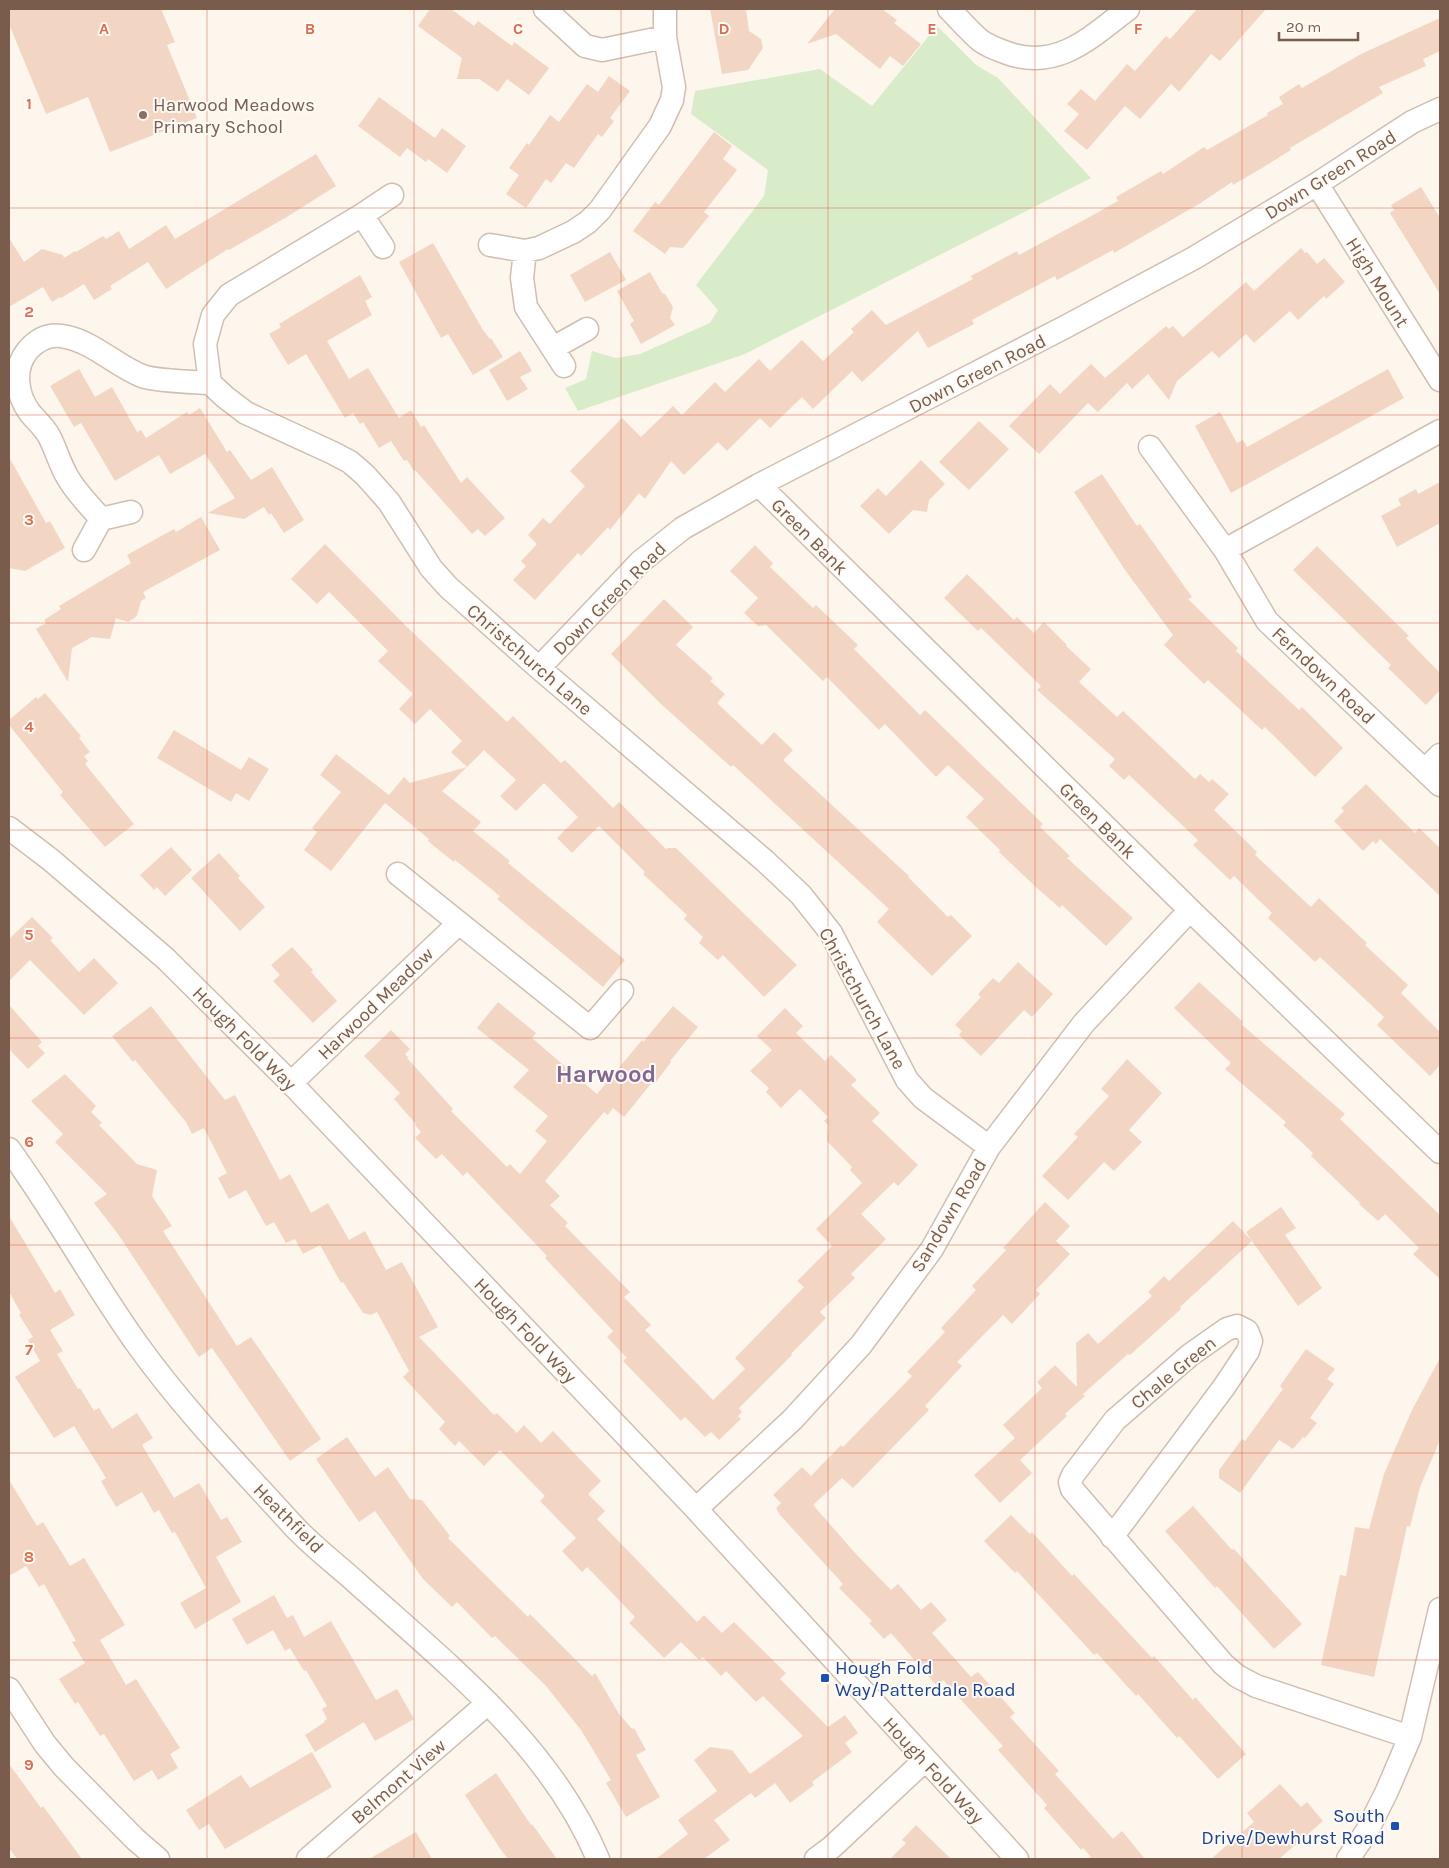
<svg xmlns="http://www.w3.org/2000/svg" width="1449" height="1868" font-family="Karla,sans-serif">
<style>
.green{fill:#d8ecc9}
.building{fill:#f3d5c3}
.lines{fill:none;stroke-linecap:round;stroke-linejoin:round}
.street-casing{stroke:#d1beb0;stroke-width:25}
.street{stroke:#fff;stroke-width:22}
.grid{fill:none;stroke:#dc6d51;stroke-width:1;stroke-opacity:0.55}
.education-dot{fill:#8d6e63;stroke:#fffaf3;stroke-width:2}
.transit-dot{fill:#1a4fb4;stroke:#fffaf3;stroke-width:2}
.labels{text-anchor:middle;stroke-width:4;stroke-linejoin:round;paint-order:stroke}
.education-label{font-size:19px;fill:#785e54;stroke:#fffaf3;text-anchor:start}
.street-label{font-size:19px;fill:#7a5c4d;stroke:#fffaf3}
.transit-label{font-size:19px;fill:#164399;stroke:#fffaf3;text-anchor:start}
.district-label{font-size:24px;font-weight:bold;fill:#846695;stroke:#fffaf3}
.grid-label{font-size:16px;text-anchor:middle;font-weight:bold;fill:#dc6d51;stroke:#fffaf3;stroke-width:4;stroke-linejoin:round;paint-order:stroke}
</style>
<rect width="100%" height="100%" fill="#fdf6ec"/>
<path class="green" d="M937,26L976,65L998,78L1091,178L745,354L578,411L565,388L586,379L592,351L616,358L640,354L710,323L718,310L696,285L764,196L768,170L691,114L695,91L820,69L872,106Z"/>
<path class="building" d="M9,9H161L175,42L167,45L197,118L110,152L88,97L46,114L9,24Z
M430,9H451L474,26L478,21L512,46L514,42L549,68L529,95L507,79L498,92L479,79H457L462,58L418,26Z
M710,9H746L749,31L761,39L763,48L748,70L722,74Z
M835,9H882L897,20L894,23L921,44L903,66L890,56L880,69L836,34L807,44Z
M1197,9H1266L1220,61L1211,54L1179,92L1171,84L1140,119L1125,106L1087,150L1064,131L1079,114L1067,104L1081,89L1095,101L1127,64L1135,71L1166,36L1170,39Z
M1440,18V51L1423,59L1426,66L1379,87L1383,93L1290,148L1291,150L1262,168L1233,185L1232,182L1199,204L1114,253L1113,250L1057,280L1055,276L972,320L974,324L928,348L918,331L862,382L852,371L813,409L802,397L770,428L760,418L727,451L718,442L684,475L671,461L645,499L639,493L610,530L608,527L581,556L578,553L535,600L513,580L526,566L521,561L537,544L528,535L543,518L550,524L585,486L570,471L622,418L641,437L673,406L682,415L715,382L725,392L759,359L770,371L802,340L823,361L854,332L851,329L872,310L886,325L973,279L971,276L1017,251L1019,255L1093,215L1118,201L1116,197L1161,171L1163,174L1204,147L1207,150L1268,115L1267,113L1283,104L1279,97L1299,84L1302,88L1361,54Z
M609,76L630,91L610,118L614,121L602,137L598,134L574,168L566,163L551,183L546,179L526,208L506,194L519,175L509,168L527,143L529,145L550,115L559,122L587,84L598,92Z
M379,97L435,138L442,128L466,146L447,173L428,159L426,162L407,148L400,157L358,126Z
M714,132L732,146L723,159L737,170L704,212L709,216L683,248L670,247L665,254L633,231L655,202L659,205Z
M316,154L336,186L285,218L229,250L228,249L166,289L148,262L110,286L112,289L94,300L84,284L61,298L60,297L52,302L43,287L9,307V238L24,262L42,249L63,255L64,258L75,251L76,252L103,236L106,239L119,231L129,249L166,225L175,239Z
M1421,187L1440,218V294L1390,213L1394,210L1391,205Z
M433,243L483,330L490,339L491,338L503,357L473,375L448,334L441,338L399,262Z
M1301,248L1305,253L1307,252L1317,264L1324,258L1345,282L1326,299L1324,296L1298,320L1290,311L1254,343L1246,334L1219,358L1212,351L1177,381L1169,400L1148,374L1132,389L1127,383L1098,412L1088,403L1039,454L1009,426L1050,384L1060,394L1091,364L1105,378L1166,326L1169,329L1173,326L1183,337L1246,282L1254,291Z
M610,252L626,280L585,302L570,275Z
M650,272L662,293L665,294L673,307L670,318L675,325L641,344L630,324L634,321L617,291Z
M360,275L372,297L365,301L372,315L327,341L349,379L368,368L399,418L411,410L421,427L424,425L461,483L467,477L505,518L485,536L478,529L472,534L415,470L414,471L407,460L404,461L391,441L379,448L363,422L360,424L353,413L345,418L306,354L288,365L269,334L281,327L279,324Z
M520,351L532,371L520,377L528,389L507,401L489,370Z
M79,369L95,397L112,387L137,432L141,430L146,438L187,412L189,415L200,408L227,452L230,450L251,480L272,467L304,520L284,533L271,513L269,515L264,507L244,519L208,513L235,498L205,454L170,474L159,455L115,481L81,423L74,427L50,386Z
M1388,369L1404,398L1231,493L1195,426L1220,412L1237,443L1243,440L1247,447Z
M979,421L1009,449L969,490L939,462Z
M9,457L46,523L50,521L65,548L25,571L9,568Z
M921,460L945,484L929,500L927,512L913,510L889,534L860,506L878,488L886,496Z
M1102,474L1137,526L1140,524L1192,597L1188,599L1238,648L1236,651L1299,710L1302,707L1343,748L1315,777L1265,727L1262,730L1208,680L1204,684L1164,645L1173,635L1125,570L1074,492Z
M1440,482V523L1397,547L1381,516L1401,505L1398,499L1416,489L1418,494Z
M201,517L220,550L143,592L146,598L141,601L137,616L128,622L116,618L110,639L92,637L72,648L68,682L36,629L46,623L44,620L61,609L59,606L131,563L127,555L174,529L176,532Z
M325,544L407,627L507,722L513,716L561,763L565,760L613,808L619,802L666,849L668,848H676L797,965L764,997L723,955L718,960L699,943L703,937L684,919L687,915L643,874L645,872L599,826L572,853L557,838L578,817L544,783L516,811L500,796L516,780L484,750L467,767L451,752L462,741L430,709L415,724L399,709L413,694L378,661L388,651L329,592L317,604L291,579Z
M755,545L773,563L770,567L813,608L816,605L858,645L854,649L920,715L925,710L1043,824L1040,827L1070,856L1067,858L1133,918L1106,946L1062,905L1060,908L1038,889L999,852L1000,850L966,817L984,799L948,765L936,777L885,724L879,730L827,677L823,681L766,625L758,626L744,613L758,598L730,571Z
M1317,546L1409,636L1406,638L1440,673V690L1426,705L1388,668L1391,665L1293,570Z
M967,574L1014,620L1017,617L1034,633L1044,622L1067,645L1066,646L1091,669L1079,682L1117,717L1123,711L1195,779L1200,774L1209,782L1212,779L1229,794L1214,810L1257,852L1255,855L1311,907L1319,898L1367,943L1365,945L1408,985L1401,993L1440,1032V1065L1430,1076L1377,1025L1384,1017L1320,957L1315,962L1268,918L1272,913L1234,876L1230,880L1193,845L1198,840L1129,775L1124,780L1109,766L1115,759L1037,690L1041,686L981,628L978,631L944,598Z
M664,599L693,627L676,645L713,678L710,681L725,694L717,703L762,745L774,732L793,750L783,760L909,876L908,877L948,917L951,915L972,936L932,976L877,922L889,909L733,765L731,767L661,704L611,654Z
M45,693L81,736L79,738L90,752L84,756L88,761L85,764L134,824L105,847L60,795L63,792L9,725V720L36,697L38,699Z
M174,730L241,770L249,757L269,769L249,801L236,793L231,802L157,758Z
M336,754L389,795L404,777L410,783L467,767L442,791L481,822L473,831L510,861L508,863L625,960L603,987L497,899L500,896L455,860L454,862L440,851L428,841L429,839L385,803L331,871L304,850L317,832L312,828L341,792L320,775Z
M1366,784L1415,833L1419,828L1440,848V896L1380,839L1376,844L1373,841L1363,851L1334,821L1344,811L1341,808Z
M171,847L192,870L165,896L157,887L154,890L140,875Z
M219,853L240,876L238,878L265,907L240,931L191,878Z
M32,917L53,938L50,940L79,972L94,958L118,983L84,1015L30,960L9,981V939Z
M292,947L313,970L311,972L337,1001L313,1023L273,981L280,975L271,965Z
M1018,962L1053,994L1032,1017L1024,1010L981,1056L959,1035L962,1031L955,1025L981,997L978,994L993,978L999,983Z
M1199,982L1243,1022L1241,1024L1345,1114L1340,1119L1440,1215V1279L1413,1254L1419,1248L1385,1214L1378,1221L1359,1204L1360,1203L1311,1156L1313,1153L1283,1125L1286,1122L1225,1069L1231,1063L1174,1008Z
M498,1002L536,1033L532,1038L597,1094L642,1040L643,1042L673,1006L698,1027L670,1061L671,1062L656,1082L654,1080L624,1117L613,1108L608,1115L604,1112L545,1181L560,1196L550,1205L568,1223L565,1226L630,1292L624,1297L651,1325L645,1330L713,1400L745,1369L735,1358L804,1287L797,1281L832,1246L816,1229L862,1183L850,1170L852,1167L827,1141L828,1125L824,1121L828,1117L800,1089L781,1108L766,1092L769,1088L750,1071L772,1050L757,1036L785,1008L803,1026L796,1033L825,1061L831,1055L857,1080L851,1085L880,1113L872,1121L918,1165L898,1186L894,1182L861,1214L886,1239L851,1274L855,1278L820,1312L826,1318L791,1354L792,1355L739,1408L742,1412L738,1416L741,1419L719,1440L711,1432L705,1437L685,1417L681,1421L623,1361L627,1358L607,1337L613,1331L545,1258L547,1256L467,1172L463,1176L442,1154L436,1159L415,1138L421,1132L415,1125L416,1124L394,1099L400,1093L364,1056L391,1030L410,1049L405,1054L408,1057L407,1058L453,1109L451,1111L507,1167L510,1164L520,1174L547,1141L535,1131L548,1116L513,1087L529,1070L477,1028Z
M9,1005L42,1042L38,1046L45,1053L28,1069L9,1049Z
M151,1006L225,1100L235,1095L280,1180L290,1174L311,1213L328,1203L349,1240L365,1231L386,1270L402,1262L438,1327L419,1337L494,1415L497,1413L517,1433L524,1425L541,1443L553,1431L601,1481L588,1494L605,1511L597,1519L697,1622L704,1615L722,1633L734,1622L786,1673L780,1679L828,1727L845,1715L858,1733L845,1743L852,1752L812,1782L814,1785L790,1803L775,1783L755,1798L751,1793L714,1820L730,1840L704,1859H656L688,1834L678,1820L717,1791L694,1760L710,1747L732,1750L750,1774L803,1736L763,1696L756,1702L726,1671L721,1676L703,1657L699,1660L681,1642L664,1658L629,1623L635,1617L619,1600L587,1567L582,1572L562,1551L576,1538L540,1501L545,1496L500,1450L484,1466L459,1441L455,1446L439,1429L445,1422L403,1377L409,1371L377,1312L371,1315L363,1313L343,1282L341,1283L320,1245L303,1254L295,1239L286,1243L274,1222L266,1226L246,1190L229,1199L218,1178L227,1173L204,1128L192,1134L186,1122L135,1060L133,1062L112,1036Z
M1127,1059L1162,1093L1129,1130L1142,1142L1114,1171L1104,1162L1068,1200L1042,1176L1078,1137L1074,1134L1109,1096L1101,1089Z
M65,1074L96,1106L91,1112L102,1123L99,1125L137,1164L157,1170L152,1196L172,1226L163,1231L237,1346L251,1337L321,1439L290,1461L212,1348L199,1357L118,1234L94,1203L107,1194L55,1142L63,1134L31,1101Z
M1045,1202L1070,1226L1056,1241L1070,1254L1036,1290L1040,1294L1012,1324L1003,1315L957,1362L962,1366L925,1406L929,1410L853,1488L842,1478L813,1505L856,1554L891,1590L898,1584L921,1610L931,1602L947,1620L932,1633L971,1677L978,1672L1015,1713L1010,1717L1059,1771L1055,1774L1113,1839L1122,1831L1145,1859H1089L1091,1857L1083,1848L1081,1850L1044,1808L1047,1805L998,1750L1003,1746L943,1680L937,1686L891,1633L884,1639L869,1623L872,1621L839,1588L843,1584L780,1515L776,1508L781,1503L773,1495L802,1467L811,1476L841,1445L843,1447L912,1376L907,1372L945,1332L941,1328L976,1290L972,1286L1006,1250L1003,1248Z
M1281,1207L1296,1228L1285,1235L1322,1288L1298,1306L1252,1241L1180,1307L1181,1309L1149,1338L1130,1355L1128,1354L1083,1394L1085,1396L1065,1414L1067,1416L1020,1460L1032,1473L1000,1503L974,1475L1015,1438L1003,1425L1042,1388L1037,1382L1055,1365L1077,1387L1076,1343L1088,1333L1098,1344L1152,1296L1148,1292L1164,1276L1169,1281L1233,1221L1252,1241L1246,1232Z
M9,1216L55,1293L60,1289L75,1315L50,1330L63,1351L57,1354L78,1389L80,1388L94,1411L99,1408L112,1429L137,1413L153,1438L142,1445L174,1498L199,1483L221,1520L227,1517L242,1542L216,1557L241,1602L195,1629L180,1603L206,1588L175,1532L172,1533L159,1510L154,1513L142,1492L116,1507L101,1481L106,1478L74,1426L54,1438L15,1377L40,1361L28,1340L33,1337L19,1315L21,1313L9,1292Z
M1306,1349L1335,1369L1327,1379L1334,1384L1310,1418L1317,1423L1305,1438L1303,1437L1293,1449L1279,1440L1240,1493L1219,1478V1470L1242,1439L1245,1441L1283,1389L1280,1386Z
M1440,1358V1440L1420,1487L1410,1527L1407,1526L1374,1677L1321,1665L1340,1575L1346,1576L1355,1527L1369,1529L1384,1474L1412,1410Z
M347,1437L375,1477L388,1467L410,1499L422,1500L450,1536L448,1538L528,1617L530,1614L592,1676L595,1673L619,1714L632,1729L634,1728L646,1750L636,1755L660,1797L626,1817L606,1783L611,1780L581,1730L546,1686L495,1636L492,1638L457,1602L452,1607L423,1579L375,1511L359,1522L316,1459Z
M9,1480L37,1526L43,1522L70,1566L84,1558L125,1625L100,1640L126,1685L136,1679L180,1748L170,1754L178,1768L158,1780L152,1770L134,1781L104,1734L100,1736L78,1702L75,1704L59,1679L85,1663L72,1642L76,1641L44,1584L39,1587L26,1566L9,1576Z
M1193,1506L1232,1550L1234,1549L1302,1624L1274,1649L1217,1586L1215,1588L1165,1531Z
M1011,1515L1030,1534L1032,1532L1072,1576L1074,1574L1152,1658L1154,1656L1193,1700L1195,1697L1246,1754L1218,1779L1179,1736L1177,1738L1138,1694L1136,1696L1097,1653L1094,1655L1017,1571L1015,1573L984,1541Z
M274,1595L287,1618L293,1615L304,1637L331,1621L376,1700L397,1689L414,1719L375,1741L364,1722L315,1752L305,1735L325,1722L324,1721L327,1719L322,1709L327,1706L306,1670L304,1671L290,1648L285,1651L273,1630L247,1645L232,1619Z
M312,1752L332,1787L225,1849L209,1824L199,1830L186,1810L241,1775L250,1788Z
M9,1764L41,1808L43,1806L82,1859H17L9,1848Z
M496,1773L531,1825L532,1824L557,1859H508L499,1847L465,1795Z
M1280,1784L1301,1807L1307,1802L1323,1821L1279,1859H1211L1254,1822L1247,1813Z
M916,1825L951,1859H890L906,1843L902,1840Z
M416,1832L432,1859H369Z"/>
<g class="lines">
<g class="street-casing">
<path id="street" d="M545,9L585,46L602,50L665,37
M949,9C959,19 970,32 981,41C991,48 1002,51 1013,55C1061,68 1092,36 1128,9
M1317,184L1440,380
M392,195L362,215L229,295L213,315L205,344L210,383L225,397L246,413L333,453L350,462L365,475L389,502L431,568L448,587L539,668L765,861L801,895L831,933L907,1080L923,1098L989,1147
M362,215L383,247
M490,245L525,251L539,248L573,232L588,222L600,210L660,126L672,100L674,87L665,37V9
M525,251L522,278L526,307L564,366
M553,348L587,329
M1150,447L1225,550L1267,621L1440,785
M759,485L1190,910L1440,1152
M101,519C90,506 76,492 68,478C60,465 56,449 49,436C44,427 36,420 30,413C16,394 13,368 28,350C37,340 48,334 61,336C92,340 114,365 142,376C155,381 194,382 210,383
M84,550L101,519L131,512
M1225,550L1440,431
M539,668L640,562L683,528L759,485L1065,327L1194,258L1317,184L1412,122L1440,109
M1425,770L1440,755
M9,828L51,860L166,959L291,1083L696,1509L1017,1859
M398,874L590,1028L622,991
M291,1083L459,923
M9,1149C55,1212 92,1281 137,1344C182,1407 237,1464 289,1521C309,1544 335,1563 358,1584C447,1664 551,1746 598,1859
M696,1509L792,1420L861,1345L932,1249L989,1147L1084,1023L1190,910
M1112,1537L1224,1387L1248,1351L1251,1341L1247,1331L1237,1326L1227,1329L1190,1355L1115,1420L1073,1475L1070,1482L1072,1489L1223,1664L1237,1676L1256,1686L1410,1737
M9,1689L45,1744L64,1767L135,1839L158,1859
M308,1859L488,1703
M816,1859L832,1847L925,1760
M1348,1859L1367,1831L1387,1791L1410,1737L1440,1609"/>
</g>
<use href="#street" class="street"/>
</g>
<path class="grid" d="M207,9V1859M414,9V1859M621,9V1859M828,9V1859M1035,9V1859M1242,9V1859M9,208H1440M9,415H1440M9,623H1440M9,830H1440M9,1038H1440M9,1245H1440M9,1453H1440M9,1660H1440"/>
<circle class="education-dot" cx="143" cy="115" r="5"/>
<g class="transit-dot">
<rect x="820" y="1673" width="10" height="10" rx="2.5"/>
<rect x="1390" y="1821" width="10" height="10" rx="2.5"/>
</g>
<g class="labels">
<g class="education-label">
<text x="153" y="111">Harwood Meadows<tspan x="153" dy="22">Primary School</tspan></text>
</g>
<g class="street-label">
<text transform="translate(1330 174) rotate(-32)" y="7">Down Green Road</text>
<text transform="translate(1378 282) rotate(58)" y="7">High Mount</text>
<text transform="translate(977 373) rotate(-27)" y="7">Down Green Road</text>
<text transform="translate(810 536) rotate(45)" y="7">Green Bank</text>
<text transform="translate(609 598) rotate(-45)" y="7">Down Green Road</text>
<text transform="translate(530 659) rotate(41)" y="7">Christchurch Lane</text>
<text transform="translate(1324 675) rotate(43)" y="7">Ferndown Road</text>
<text transform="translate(1098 820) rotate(45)" y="7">Green Bank</text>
<text transform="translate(863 998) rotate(61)" y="7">Christchurch Lane</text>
<text transform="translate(375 1003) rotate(-44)" y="7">Harwood Meadow</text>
<text transform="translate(245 1038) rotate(45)" y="7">Hough Fold Way</text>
<text transform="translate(948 1215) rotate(-59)" y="7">Sandown Road</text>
<text transform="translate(526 1330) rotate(46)" y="7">Hough Fold Way</text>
<text transform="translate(1173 1372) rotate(-39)" y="7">Chale Green</text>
<text transform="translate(289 1518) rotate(45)" y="7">Heathfield</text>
<text transform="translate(934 1770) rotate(47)" y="7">Hough Fold Way</text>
<text transform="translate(398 1781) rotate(-41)" y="7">Belmont View</text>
</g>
<g class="transit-label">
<text x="835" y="1674">Hough Fold<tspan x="835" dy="22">Way/Patterdale Road</tspan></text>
<text x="1385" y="1822" text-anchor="end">South<tspan x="1385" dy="22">Drive/Dewhurst Road</tspan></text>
</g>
<g class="district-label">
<text x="606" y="1082">Harwood</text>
</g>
</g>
<g class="grid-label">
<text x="104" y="34">A</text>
<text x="310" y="34">B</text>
<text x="518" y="34">C</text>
<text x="724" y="34">D</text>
<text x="932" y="34">E</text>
<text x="1138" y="34">F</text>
<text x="29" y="109">1</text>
<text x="29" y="317">2</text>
<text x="29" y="525">3</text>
<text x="29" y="732">4</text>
<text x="29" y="940">5</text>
<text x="29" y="1147">6</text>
<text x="29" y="1355">7</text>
<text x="29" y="1562">8</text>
<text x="29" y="1770">9</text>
</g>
<rect width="1449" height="1868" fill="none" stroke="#7a5c4d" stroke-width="20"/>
<path d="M1279 32v8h79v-8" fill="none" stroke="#7a5c4d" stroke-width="2.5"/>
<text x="1286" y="32" font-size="15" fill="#7a5c4d" stroke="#fffaf3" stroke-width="4" paint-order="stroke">20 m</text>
</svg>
